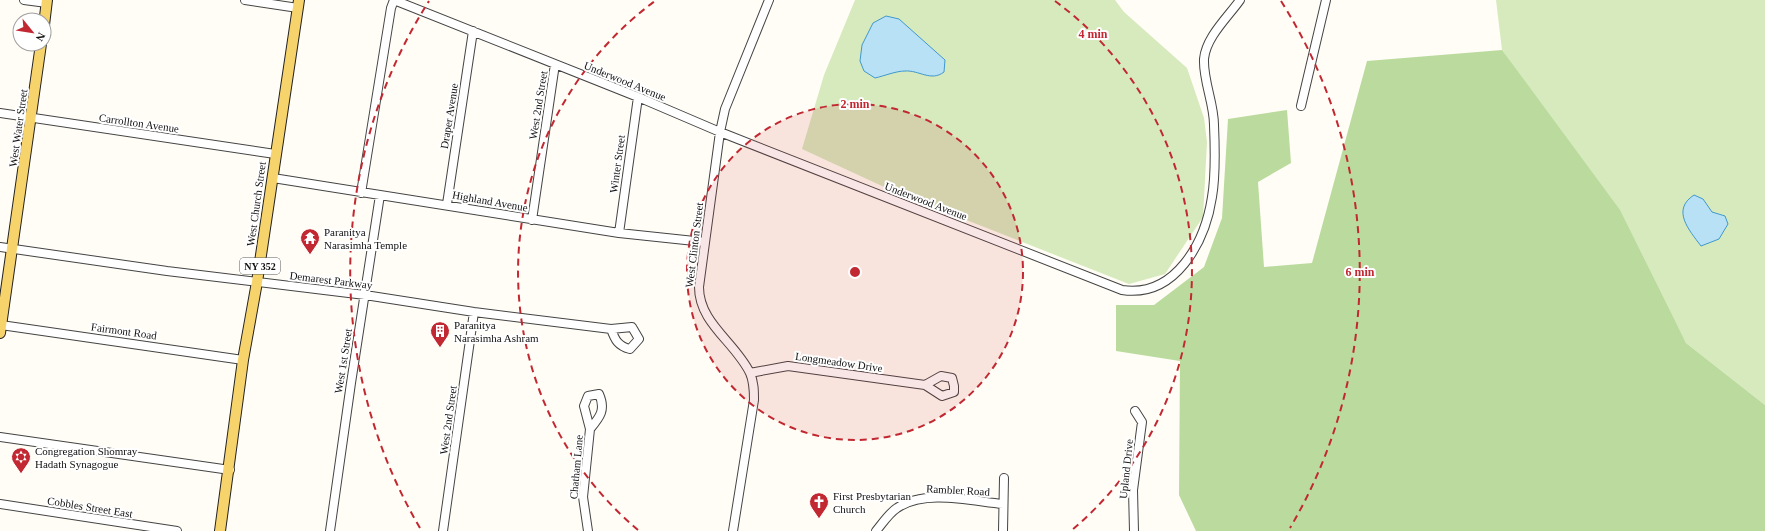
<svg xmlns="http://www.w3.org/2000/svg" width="1765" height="531" font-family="'Times New Roman',serif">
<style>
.green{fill:#d6eabd}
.forest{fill:#badb9d}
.water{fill:#b9e1f6;stroke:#4098cd}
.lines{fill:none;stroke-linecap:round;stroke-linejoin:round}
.minor-casing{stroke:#444;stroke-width:10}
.major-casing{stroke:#222;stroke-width:12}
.minor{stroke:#fff;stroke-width:8}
.major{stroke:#f7d36c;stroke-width:10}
.ring{fill:none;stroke:#c22832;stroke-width:2;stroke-dasharray:7 5}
.labels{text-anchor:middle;stroke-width:4;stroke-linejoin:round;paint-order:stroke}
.shield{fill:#fff;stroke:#585858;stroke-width:1}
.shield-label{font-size:10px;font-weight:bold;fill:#111}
.street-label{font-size:11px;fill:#111;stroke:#fff}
.poi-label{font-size:11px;fill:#111;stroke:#fff;text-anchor:start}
.centre{fill:#c22832;stroke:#fff;stroke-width:2}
.ring-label{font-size:12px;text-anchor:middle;font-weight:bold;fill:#c22832;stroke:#fff;stroke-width:4;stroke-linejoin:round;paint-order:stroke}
</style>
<rect width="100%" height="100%" fill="#fffdf5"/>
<path class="green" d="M855,0H1115L1124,12L1187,68L1204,118L1207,142L1203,217L1165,274L1129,284L895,192L802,149L824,75Z
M1496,0H1765V405L1686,343L1665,303L1527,86L1502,50Z"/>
<path class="forest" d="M1502,50L1620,210L1686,343L1765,405V531H1196L1179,495L1180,361L1116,351V305H1154L1204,267L1222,218L1228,119L1287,110L1291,163L1258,182L1264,267L1312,263L1367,61Z"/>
<path class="water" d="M886,16L899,19L945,60L944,72C931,82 919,70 905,71C896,71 884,76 875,78L864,71L860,61L862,45L873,23Z
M1694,195L1703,199L1712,212L1725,216L1728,224L1719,239L1701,246C1689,230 1671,210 1694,195Z"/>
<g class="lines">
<g class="minor-casing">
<path id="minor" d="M24,0L47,3
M245,0L298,8
M1301,106L1326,0
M0,113L275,154
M273,178L619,233L704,242
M361,193L391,8L394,0L638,97L720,132L1122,290C1175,298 1205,243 1212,197C1216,174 1215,148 1214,125C1214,103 1203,81 1204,59C1206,37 1228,17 1240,0
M447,204L473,31
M532,220L555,64
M619,233L638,97
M0,247L167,271L365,295L474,312L611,329
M1,325L243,360
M632,327L639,339L630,349C618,346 615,340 611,329Z
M750,373L788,366L925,385
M941,376L952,378L954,386V392L942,396L925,385Z
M599,394C606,410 600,417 590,429L584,406L588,396Z
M0,437L230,470
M0,504L177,531
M330,531L351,383L380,195
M443,531L474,312
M588,531L583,497L590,429
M733,531L754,400C754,391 754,382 750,373C735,342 699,323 699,287L720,132L725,109L769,0
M876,531C882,524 889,513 897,508C925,489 971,501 1003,504
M1003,531L1004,478
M1134,531L1133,490L1142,422L1135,411"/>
</g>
<g class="major-casing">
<path id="major" d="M44,25L47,0
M0,333L41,44
M220,531L243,360L257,282L299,0"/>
</g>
<use href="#minor" class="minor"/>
<use href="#major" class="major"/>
</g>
<circle cx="855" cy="272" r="168" fill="#c22832" fill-opacity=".12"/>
<g class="ring">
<circle cx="855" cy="272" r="168"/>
<path d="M638 530A337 337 0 0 1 655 1M1055 1A337 337 0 0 1 1072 530"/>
<path d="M420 528A505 505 0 0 1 429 1M1281 1A505 505 0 0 1 1290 528"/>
</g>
<defs>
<g id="temple-pin" transform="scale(1)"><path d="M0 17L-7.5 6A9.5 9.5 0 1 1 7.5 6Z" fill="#c22832" stroke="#fff"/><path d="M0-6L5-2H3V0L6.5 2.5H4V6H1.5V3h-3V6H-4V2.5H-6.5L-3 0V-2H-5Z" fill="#fff"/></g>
<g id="building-pin" transform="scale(1)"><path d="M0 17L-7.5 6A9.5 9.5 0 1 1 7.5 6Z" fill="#c22832" stroke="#fff"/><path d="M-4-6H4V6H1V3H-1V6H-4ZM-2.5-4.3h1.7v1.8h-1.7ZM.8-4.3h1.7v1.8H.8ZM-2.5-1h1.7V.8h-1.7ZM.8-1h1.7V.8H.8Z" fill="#fff"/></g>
<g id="synagogue-pin" transform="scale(1)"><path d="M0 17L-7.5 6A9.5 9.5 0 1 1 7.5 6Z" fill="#c22832" stroke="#fff"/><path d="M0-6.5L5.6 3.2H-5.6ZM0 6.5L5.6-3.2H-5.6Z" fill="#fff"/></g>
<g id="church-pin" transform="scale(1)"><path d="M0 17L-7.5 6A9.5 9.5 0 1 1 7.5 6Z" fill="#c22832" stroke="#fff"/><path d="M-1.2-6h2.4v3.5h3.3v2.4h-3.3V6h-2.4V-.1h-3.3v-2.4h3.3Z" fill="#fff"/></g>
</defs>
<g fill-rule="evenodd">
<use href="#temple-pin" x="310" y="238"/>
<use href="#building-pin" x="440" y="331"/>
<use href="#synagogue-pin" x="21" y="457"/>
<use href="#church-pin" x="819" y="502"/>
</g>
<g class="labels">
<rect class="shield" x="240" y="258" width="40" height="16" rx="3"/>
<g class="shield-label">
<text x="260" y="270">NY 352</text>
</g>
<g class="street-label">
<text transform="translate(625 81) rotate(22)" y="4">Underwood Avenue</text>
<text transform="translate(538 105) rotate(-81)" y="4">West 2nd Street</text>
<text transform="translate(449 116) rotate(-81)" y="4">Draper Avenue</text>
<text transform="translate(139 123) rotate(8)" y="4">Carrollton Avenue</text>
<text transform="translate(18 128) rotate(-82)" y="4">West Water Street</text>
<text transform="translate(617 164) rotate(-82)" y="4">Winter Street</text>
<text transform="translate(490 201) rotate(10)" y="4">Highland Avenue</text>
<text transform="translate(926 201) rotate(21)" y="4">Underwood Avenue</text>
<text transform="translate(256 204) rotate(-82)" y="4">West Church Street</text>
<text transform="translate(694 245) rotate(-83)" y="4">West Clinton Street</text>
<text transform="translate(331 280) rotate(7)" y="4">Demarest Parkway</text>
<text transform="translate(124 331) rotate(8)" y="4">Fairmont Road</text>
<text transform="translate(343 361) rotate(-81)" y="4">West 1st Street</text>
<text transform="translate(839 362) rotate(8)" y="4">Longmeadow Drive</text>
<text transform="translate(448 420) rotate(-82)" y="4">West 2nd Street</text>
<text transform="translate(576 467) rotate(-85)" y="4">Chatham Lane</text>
<text transform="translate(1126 469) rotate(-84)" y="4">Upland Drive</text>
<text transform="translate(958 490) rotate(3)" y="4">Rambler Road</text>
<text transform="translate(90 507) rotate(9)" y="4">Cobbles Street East</text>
</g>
<g class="poi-label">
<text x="324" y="236">Paranitya<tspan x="324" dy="13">Narasimha Temple</tspan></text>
<text x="454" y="329">Paranitya<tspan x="454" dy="13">Narasimha Ashram</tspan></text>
<text x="35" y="455">Congregation Shomray<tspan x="35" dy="13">Hadath Synagogue</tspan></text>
<text x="833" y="500">First Presbytarian<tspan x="833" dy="13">Church</tspan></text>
</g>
</g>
<circle cx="855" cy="272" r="6" class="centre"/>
<g class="ring-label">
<text x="1093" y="38">4 min</text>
<text x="855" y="108">2 min</text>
<text x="1360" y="276">6 min</text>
</g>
<g transform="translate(32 32) rotate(120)"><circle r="19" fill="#ffffff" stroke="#a0a0a0"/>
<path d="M0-3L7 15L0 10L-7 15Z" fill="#c22832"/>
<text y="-6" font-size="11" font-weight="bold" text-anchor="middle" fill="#111111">N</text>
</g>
</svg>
